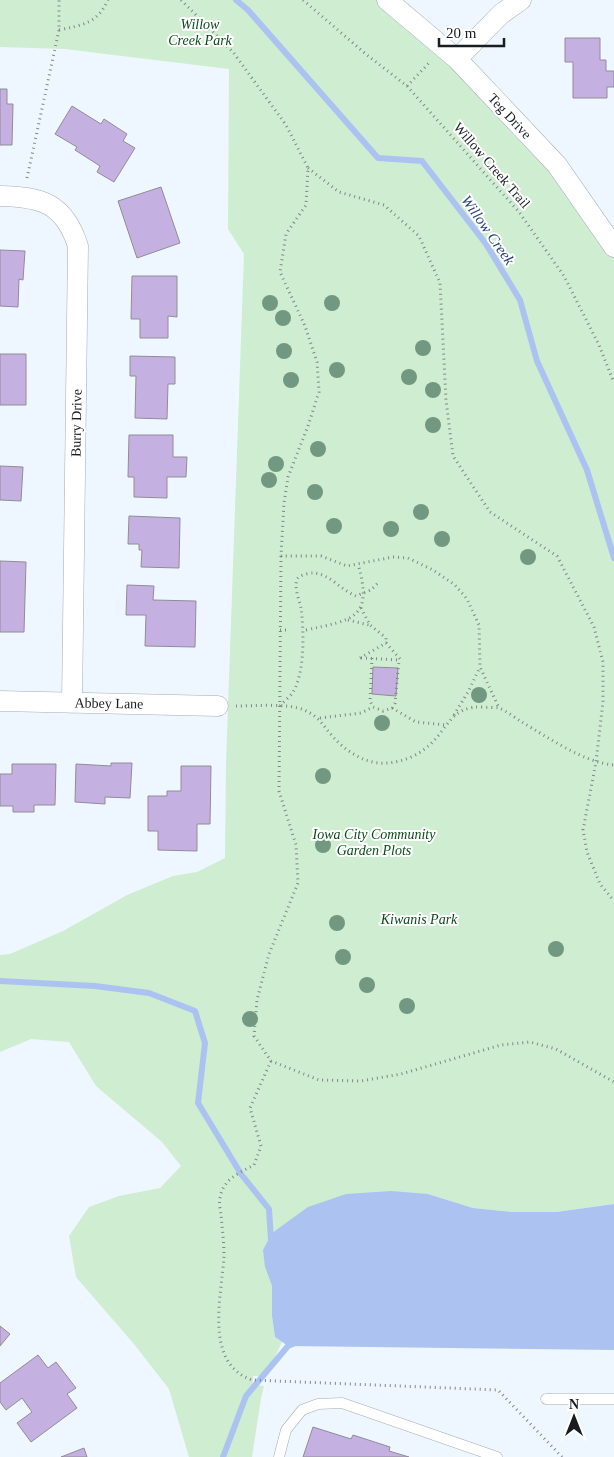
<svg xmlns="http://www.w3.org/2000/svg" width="614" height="1457" font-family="Georgia,serif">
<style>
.green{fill:#cfedd0}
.water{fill:#acc3f2}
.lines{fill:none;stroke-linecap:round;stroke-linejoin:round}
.stream{stroke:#acc3f2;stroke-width:6}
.building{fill:#c5b1e1;stroke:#908c96}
.service-casing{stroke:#a5acb4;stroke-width:11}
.minor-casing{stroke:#a5acb4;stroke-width:21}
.path{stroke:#81868c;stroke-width:3;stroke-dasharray:1 4;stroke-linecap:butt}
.service{stroke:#fff;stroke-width:10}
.minor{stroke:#fff;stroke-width:20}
.tree{fill:#729881}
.labels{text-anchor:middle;stroke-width:4;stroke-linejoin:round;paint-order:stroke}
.park-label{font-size:14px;font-style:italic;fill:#0c4b1a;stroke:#fff}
.street-label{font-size:14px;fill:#1a1d20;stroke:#fff}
.water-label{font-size:15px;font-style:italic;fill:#29437b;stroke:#fff}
</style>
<rect width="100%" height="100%" fill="#eef6ff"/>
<path class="green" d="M0,0H387L457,59L614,247V1204L556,1212H513L473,1208L428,1194L285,1224L272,1233L265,1267L272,1286V1316L275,1337L282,1342L266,1376H253V1385L264,1386L261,1398L252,1457H189L169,1389L134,1344L76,1277L69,1236L89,1207L119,1196L160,1188L181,1166L162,1142L96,1086L69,1042L31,1039L0,1052V955L10,954L63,931L127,895L173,876L197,872L225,858L226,764L244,254L228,229L229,69L65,49L0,47Z"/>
<path class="water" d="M391,1191L428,1194L473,1208L513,1212H556L614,1204V1350L288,1346L275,1337L272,1316V1286L265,1267L263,1250L272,1233L308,1207L346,1194Z"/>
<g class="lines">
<path class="stream" d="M236,0L248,10L378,158L422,161L486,244L520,300L537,361L587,470L614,558
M0,981L95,986L149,993L195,1011L205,1043L198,1103L241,1174L269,1209L271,1240
M223,1457L246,1396L288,1346L295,1343"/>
</g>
<path class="building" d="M565,38H600V60H606V71H614V87H607V98H573V62H565Z
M0,89H7V104H13L12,145H0Z
M72,106L101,124L104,119L127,134L123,141L135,148L114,182L97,172L100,166L75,150L77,147L55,134Z
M161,187L180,243L137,258L118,201Z
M0,250L25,251L23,280L19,279L18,307L0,306Z
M132,276H177V317L168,316V338H140V319H131Z
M0,354H26V405H0Z
M130,356L175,357V384H168L167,419L135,418L136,376H130Z
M129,435H173V457H187L186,477H167V498L134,497V477H128Z
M0,466L23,467L21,501L0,500Z
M129,516L180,518L179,568L141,567L142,550H139V544H128Z
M0,561L26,562L24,632H0Z
M127,585L154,586L153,600L196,601L195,647L145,646L146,615H126Z
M373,667L398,668L396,696L372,694Z
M111,763H132L130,798L105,797V804L75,802L76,764L111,766Z
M12,764H56L55,805H34V812H13V806H0V774H12Z
M181,766H211L210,824H197V851L158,850V831H148V796H167V791H181Z
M0,1326L10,1334L0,1346Z
M38,1355L48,1368L56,1362L76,1388L67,1394L77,1408L31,1442L17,1423L32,1412L22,1398L6,1410L0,1402V1383Z
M313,1427L351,1439L353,1435L390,1447L389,1451L409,1457H303Z
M84,1448L87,1457H61Z"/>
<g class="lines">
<g class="service-casing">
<path id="service" d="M546,1399H614
M279,1457L286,1430L302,1410L318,1404L342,1403L497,1457"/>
</g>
<g class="minor-casing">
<path id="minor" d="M387,0L457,59L557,165L614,247
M457,59L501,14L521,0
M0,196C42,197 64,203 78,246L72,703
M0,701L218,706"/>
</g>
<path class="path" d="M181,0L233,52L286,125L308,168L306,205L286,234L280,272L305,326L317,362L319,392L308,426L288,477L284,503L281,556H321L347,566L393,557L408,558L433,570L455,585L467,599L479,625L480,667L499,708
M303,0L367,55L407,86L519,212L564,276L599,345L614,383
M59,30C82,25 97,24 108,0
M407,86L429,63
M308,168L339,192L384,205L419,236L440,283L446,400L453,456L490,512L557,556L594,627L603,662V702L596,762L583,830L587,852L600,884L614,901
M27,178L59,30V0
M281,556L279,791L296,845L298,883L269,954L257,1000L254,1036L271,1061L319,1080L361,1081L401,1074L501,1045L530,1042L556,1049L614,1082
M361,608L370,625L386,638V643
M348,620L369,625
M280,630H290
M306,630C352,620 374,619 358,564
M360,658L386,643L401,660
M361,658L399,660
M372,658L370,701L373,707L383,711L392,708L395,703L399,660
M236,706C254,706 289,703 304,710C319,716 324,727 334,738C347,752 367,765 387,763C401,762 415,757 426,748C448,731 449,705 484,707C489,708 495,707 499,708C507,711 515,718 522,722C547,737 585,763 614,765
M280,706C284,701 290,697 293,692C305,673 304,630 301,608C299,599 293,586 298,578C300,575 309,573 313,573C329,573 342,591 356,596L371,590L379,582
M392,708L416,722L446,725
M454,715L468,692L480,667
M320,718L361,713L373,707
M271,1061L250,1108L261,1146L254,1165C239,1173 223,1179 220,1198C219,1203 220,1209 221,1214C222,1227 224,1242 224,1256C222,1295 203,1363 252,1380L498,1390L562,1457"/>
<use href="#service" class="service"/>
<use href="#minor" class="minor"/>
</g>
<g class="tree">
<circle cx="270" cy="303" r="8"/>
<circle cx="332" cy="303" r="8"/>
<circle cx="283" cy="318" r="8"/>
<circle cx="423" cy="348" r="8"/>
<circle cx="284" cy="351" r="8"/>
<circle cx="337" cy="370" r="8"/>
<circle cx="409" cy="377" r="8"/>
<circle cx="291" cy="380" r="8"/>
<circle cx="433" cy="390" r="8"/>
<circle cx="433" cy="425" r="8"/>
<circle cx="318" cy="449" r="8"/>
<circle cx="276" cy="464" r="8"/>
<circle cx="269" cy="480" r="8"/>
<circle cx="315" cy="492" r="8"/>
<circle cx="421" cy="512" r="8"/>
<circle cx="334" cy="526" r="8"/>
<circle cx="391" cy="529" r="8"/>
<circle cx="442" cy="539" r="8"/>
<circle cx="528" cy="557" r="8"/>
<circle cx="479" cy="695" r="8"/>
<circle cx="382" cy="723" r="8"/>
<circle cx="323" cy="776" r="8"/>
<circle cx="323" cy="845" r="8"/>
<circle cx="337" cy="923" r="8"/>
<circle cx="556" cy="949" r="8"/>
<circle cx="343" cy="957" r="8"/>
<circle cx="367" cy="985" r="8"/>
<circle cx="407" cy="1006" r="8"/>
<circle cx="250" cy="1019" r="8"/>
</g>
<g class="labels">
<g class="park-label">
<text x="200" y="29">Willow<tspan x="200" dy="16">Creek Park</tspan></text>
<text x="374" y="839">Iowa City Community<tspan x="374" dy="16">Garden Plots</tspan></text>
<text x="419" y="924">Kiwanis Park</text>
</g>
<g class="street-label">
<text transform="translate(510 116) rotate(47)" y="5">Teg Drive</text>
<text transform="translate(492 165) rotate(49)" y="5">Willow Creek Trail</text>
<text transform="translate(76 423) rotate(-89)" y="5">Burry Drive</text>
<text transform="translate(109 703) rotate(1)" y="5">Abbey Lane</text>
</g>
<g class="water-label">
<text transform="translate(488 230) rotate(55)" y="5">Willow Creek</text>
</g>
</g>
<g transform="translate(574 1417)" stroke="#ffffff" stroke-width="4" paint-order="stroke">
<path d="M0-4L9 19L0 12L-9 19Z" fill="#1a1d20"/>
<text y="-8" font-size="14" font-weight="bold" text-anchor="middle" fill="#1a1d20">N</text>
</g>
<path d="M439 38v8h65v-8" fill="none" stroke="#1a1d20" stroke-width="2.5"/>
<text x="446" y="38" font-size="15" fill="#1a1d20" stroke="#ffffff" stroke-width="4" paint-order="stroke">20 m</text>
</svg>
